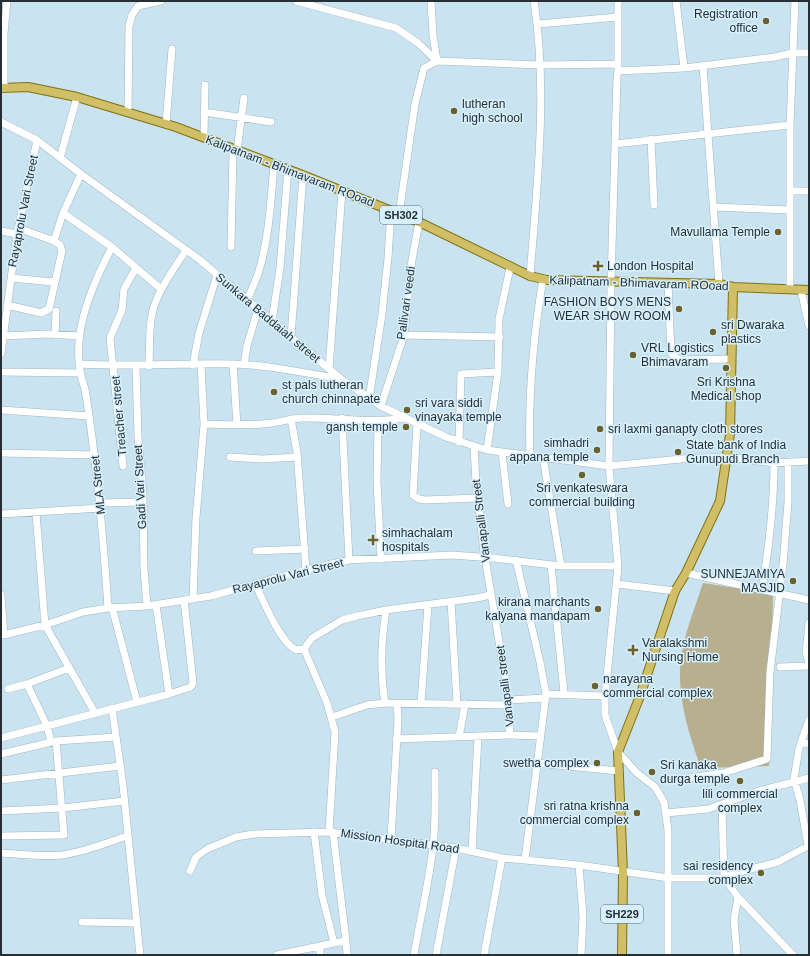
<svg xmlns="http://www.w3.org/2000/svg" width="810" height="956" font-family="Helvetica,sans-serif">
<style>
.green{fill:#b7af8e}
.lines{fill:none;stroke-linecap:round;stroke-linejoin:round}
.minor-casing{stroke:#9fb7c3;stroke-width:8}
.major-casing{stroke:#807112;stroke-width:10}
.minor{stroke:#fff;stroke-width:7}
.major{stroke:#d0bf66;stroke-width:8}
.poi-dot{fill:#6c612d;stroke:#d7f0fd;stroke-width:1.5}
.labels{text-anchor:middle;stroke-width:3;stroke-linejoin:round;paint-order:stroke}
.shield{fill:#d7f0fd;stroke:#5b6970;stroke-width:1}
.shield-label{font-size:11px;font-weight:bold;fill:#262f34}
.poi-label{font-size:12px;fill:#262f34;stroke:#d7f0fd;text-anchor:start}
.street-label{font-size:12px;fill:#262f34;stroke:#d7f0fd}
</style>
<rect width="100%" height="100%" fill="#cae3f0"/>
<path class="green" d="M703,583L773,594L769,766L701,768C690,738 679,703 680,670C681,640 694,611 703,583Z"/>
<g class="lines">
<g class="minor-casing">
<path id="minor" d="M296,1L396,28L418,43L437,61L424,68L415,104L399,214
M431,1L433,35L437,61L540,65L618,64
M538,24L618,17
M703,66L719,284
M684,68L775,57L792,53H809
M618,69V1
M4,88V33L7,1
M128,112L129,26L132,15L138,6L161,1
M204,112L271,122
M1,122L37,140L81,174L200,260L341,379L381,406L412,421L446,437L487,450L609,466L681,459L728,457L774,463L809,461
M166,124L172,49
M204,137L205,85
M651,139L654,205
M615,144L790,125
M237,150L244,98
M60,158L77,97
M790,191H809
M714,207L790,210
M63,213L112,247L161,289
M18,228L54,241
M1,231L17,234
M231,247L233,149
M530,276C537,185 548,92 534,1
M11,278L54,282
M668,283L671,353L679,360L731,359
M790,289V125L795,1
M801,290L809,326
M247,300C251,291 255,283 258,274C269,240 271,199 274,164
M7,305L41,313L49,309L62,251L60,245L54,241L63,213L81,174
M272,321L280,268L288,169
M55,335L56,311
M404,335L500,337
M3,336L48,334L79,336
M291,337L303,175
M1,354L17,234L37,140
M80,364C131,367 181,363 232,364C269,365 305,373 341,379
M233,364L237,425
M193,365L199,333L217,275
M244,365L247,346L258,309
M149,366C150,345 148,320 156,301C163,283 176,266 186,250
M136,367L138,437L143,493L144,569L147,606
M329,369L342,191
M1,372L81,373
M369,399L382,314L388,258L391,211
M381,406L404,335L412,260L419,222
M1,410L89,416
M342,418L349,560
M291,419L297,452L306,570
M378,422L377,482L381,559
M204,424C227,425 249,426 272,423C282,422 291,418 302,418C336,417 371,424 405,418
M417,424L413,495L419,499L425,500L478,498
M459,442L461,374L498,372
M487,450L498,372L499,319L510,268
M502,452L508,504
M1,453L95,455
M530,456C528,396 533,338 543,279
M230,457L262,459L298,457
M543,457L561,566
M123,466L110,338L122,310L124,289L136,268
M100,503L143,502
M36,513L45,625L95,713
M1,514L101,508
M256,551L305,549
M516,560L540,662L546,694L605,696
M551,565L564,693
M686,573L809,600
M255,584C264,601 279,641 296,650L304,649
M617,584L675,591
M762,590C769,547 774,506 774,463
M1,595L4,635L45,625L83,612L108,608L147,606L211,596L306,570L349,560L452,555L493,558L561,566H618
M193,599L196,518L204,424L201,365
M451,601L457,704
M112,607L137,702
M108,608C103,534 97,462 85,389C67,342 90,289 112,247
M809,623L806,652L809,664
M304,649L312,638L342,620L357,616L386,610L477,598L490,595
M304,649L327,703L335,732L329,832
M780,667L809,666
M27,684L47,726L51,742
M8,689L27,684L69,668
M169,694L191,687L193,683L184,600
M507,700L545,698
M385,703C380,670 381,643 386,610
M421,703L428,605
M112,708L123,785L140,955
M332,717L367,705L385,703L508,705
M510,735L540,736
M459,737L465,704
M1,738L169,694L156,605
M396,739L510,735L506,683L484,552L476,482L474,447
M801,742L809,744
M1,754L56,741L116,737
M537,763L619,771
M689,778L723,773L767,759L770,672L783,565L788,502V462
M1,780L120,766
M722,805L724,878L735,873L778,862L808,846L800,800L794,779L799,748L809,720
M1,811L63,808L124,801
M666,813L708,809L759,791L809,778
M333,832L346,941L334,943
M1,836L64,835L56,741
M391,839L398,719L397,704
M472,851L478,736
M1,853C21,854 42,857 62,855C85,852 106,843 127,836
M525,860L546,694
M579,865L583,917L581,955
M190,871L196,857L207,849L236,837L254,834L329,832L456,848L502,858L579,865L669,878H724L738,897L793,955
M82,922L137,923
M346,941L347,955
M320,946V955
M277,955L334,943L322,895L314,832
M414,955C420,919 429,883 433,846C436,822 435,797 435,772
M436,955L456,848
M484,955L502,858
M668,955V830L664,802L655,787L637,773L618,752L605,715V696L618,566L609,466L611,282L617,77L618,71L684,68L676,1
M737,955L734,920L738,897"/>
</g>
<g class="major-casing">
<path id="major" d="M1,88L28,87L77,97L176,127L300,174L419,222L530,276L547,280L719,284L733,287L809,290
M622,955L623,873L618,752L640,696L675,591L686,573L720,501L730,434L733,287"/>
</g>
<use href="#minor" class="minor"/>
<use href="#major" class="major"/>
</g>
<g class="poi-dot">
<circle cx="766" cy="21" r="4"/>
<circle cx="454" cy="111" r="4"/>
<circle cx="778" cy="232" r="4"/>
<path d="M596 260h4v4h4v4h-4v4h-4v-4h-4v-4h4z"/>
<circle cx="679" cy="309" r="4"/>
<circle cx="713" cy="332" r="4"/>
<circle cx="633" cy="355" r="4"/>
<circle cx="726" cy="368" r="4"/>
<circle cx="274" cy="392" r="4"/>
<circle cx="407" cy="410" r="4"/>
<circle cx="406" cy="427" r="4"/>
<circle cx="600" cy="429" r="4"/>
<circle cx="597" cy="450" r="4"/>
<circle cx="678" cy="452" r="4"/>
<circle cx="582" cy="475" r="4"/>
<path d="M371 534h4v4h4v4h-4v4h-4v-4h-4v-4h4z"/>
<circle cx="793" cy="581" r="4"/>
<circle cx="598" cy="609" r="4"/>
<path d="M631 644h4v4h4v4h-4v4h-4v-4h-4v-4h4z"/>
<circle cx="595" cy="686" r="4"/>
<circle cx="597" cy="763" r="4"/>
<circle cx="652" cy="772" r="4"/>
<circle cx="740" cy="781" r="4"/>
<circle cx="637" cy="813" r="4"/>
<circle cx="761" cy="873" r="4"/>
</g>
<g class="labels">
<g class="shield">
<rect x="380" y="206" width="42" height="18" rx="3"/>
<rect x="601" y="905" width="42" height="18" rx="3"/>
</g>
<g class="shield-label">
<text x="401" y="219">SH302</text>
<text x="622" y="918">SH229</text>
</g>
<g class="poi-label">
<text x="758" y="18" text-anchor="end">Registration<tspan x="758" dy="14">office</tspan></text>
<text x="462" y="108">lutheran<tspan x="462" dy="14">high school</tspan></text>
<text x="770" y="236" text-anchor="end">Mavullama Temple</text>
<text x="607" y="270">London Hospital</text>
<text x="671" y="306" text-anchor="end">FASHION BOYS MENS<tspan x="671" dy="14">WEAR SHOW ROOM</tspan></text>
<text x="721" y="329">sri Dwaraka<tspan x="721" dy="14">plastics</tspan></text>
<text x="641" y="352">VRL Logistics<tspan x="641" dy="14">Bhimavaram</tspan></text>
<text x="726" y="386" text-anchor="middle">Sri Krishna<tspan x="726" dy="14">Medical shop</tspan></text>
<text x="282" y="389">st pals lutheran<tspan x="282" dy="14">church chinnapate</tspan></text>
<text x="415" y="407">sri vara siddi<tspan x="415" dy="14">vinayaka temple</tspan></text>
<text x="398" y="431" text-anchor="end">gansh temple</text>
<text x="608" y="433">sri laxmi ganapty cloth stores</text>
<text x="589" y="447" text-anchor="end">simhadri<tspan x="589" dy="14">appana temple</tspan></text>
<text x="686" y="449">State bank of India<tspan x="686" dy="14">Gunupudi Branch</tspan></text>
<text x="582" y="492" text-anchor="middle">Sri venkateswara<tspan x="582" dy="14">commercial building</tspan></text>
<text x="382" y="537">simhachalam<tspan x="382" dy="14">hospitals</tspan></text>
<text x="785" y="578" text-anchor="end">SUNNEJAMIYA<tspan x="785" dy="14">MASJID</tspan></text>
<text x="590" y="606" text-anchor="end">kirana marchants<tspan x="590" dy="14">kalyana mandapam</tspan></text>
<text x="642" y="647">Varalakshmi<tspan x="642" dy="14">Nursing Home</tspan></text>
<text x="603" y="683">narayana<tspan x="603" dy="14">commercial complex</tspan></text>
<text x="589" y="767" text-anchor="end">swetha complex</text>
<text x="660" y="769">Sri kanaka<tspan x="660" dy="14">durga temple</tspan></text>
<text x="740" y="798" text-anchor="middle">lili commercial<tspan x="740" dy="14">complex</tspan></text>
<text x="629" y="810" text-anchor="end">sri ratna krishna<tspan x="629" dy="14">commercial complex</tspan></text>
<text x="753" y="870" text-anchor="end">sai residency<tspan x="753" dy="14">complex</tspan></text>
</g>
<g class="street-label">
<text transform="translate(290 171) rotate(21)" y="4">Kalipatnam - Bhimavaram ROoad</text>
<text transform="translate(23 211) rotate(-79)" y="4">Rayaprolu Vari Street</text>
<text transform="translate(639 283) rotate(2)" y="4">Kalipatnam - Bhimavaram ROoad</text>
<text transform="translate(406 303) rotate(-82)" y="4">Pallivari veedi</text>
<text transform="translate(268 318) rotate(40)" y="4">Sunkara Baddaiah street</text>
<text transform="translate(119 416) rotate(-95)" y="4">Treacher street</text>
<text transform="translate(98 485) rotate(-96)" y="4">MLA Street</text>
<text transform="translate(140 487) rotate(-93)" y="4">Gadi Vari Street</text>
<text transform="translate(481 521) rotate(-97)" y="4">Vanapalli Street</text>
<text transform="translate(288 576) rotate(-14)" y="4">Rayaprolu Vari Street</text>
<text transform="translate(505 686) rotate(-97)" y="4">Vanapalli street</text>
<text transform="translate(400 841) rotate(8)" y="4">Mission Hospital Road</text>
</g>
</g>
<rect width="810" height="956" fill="none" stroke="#262f34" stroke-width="4"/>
</svg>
